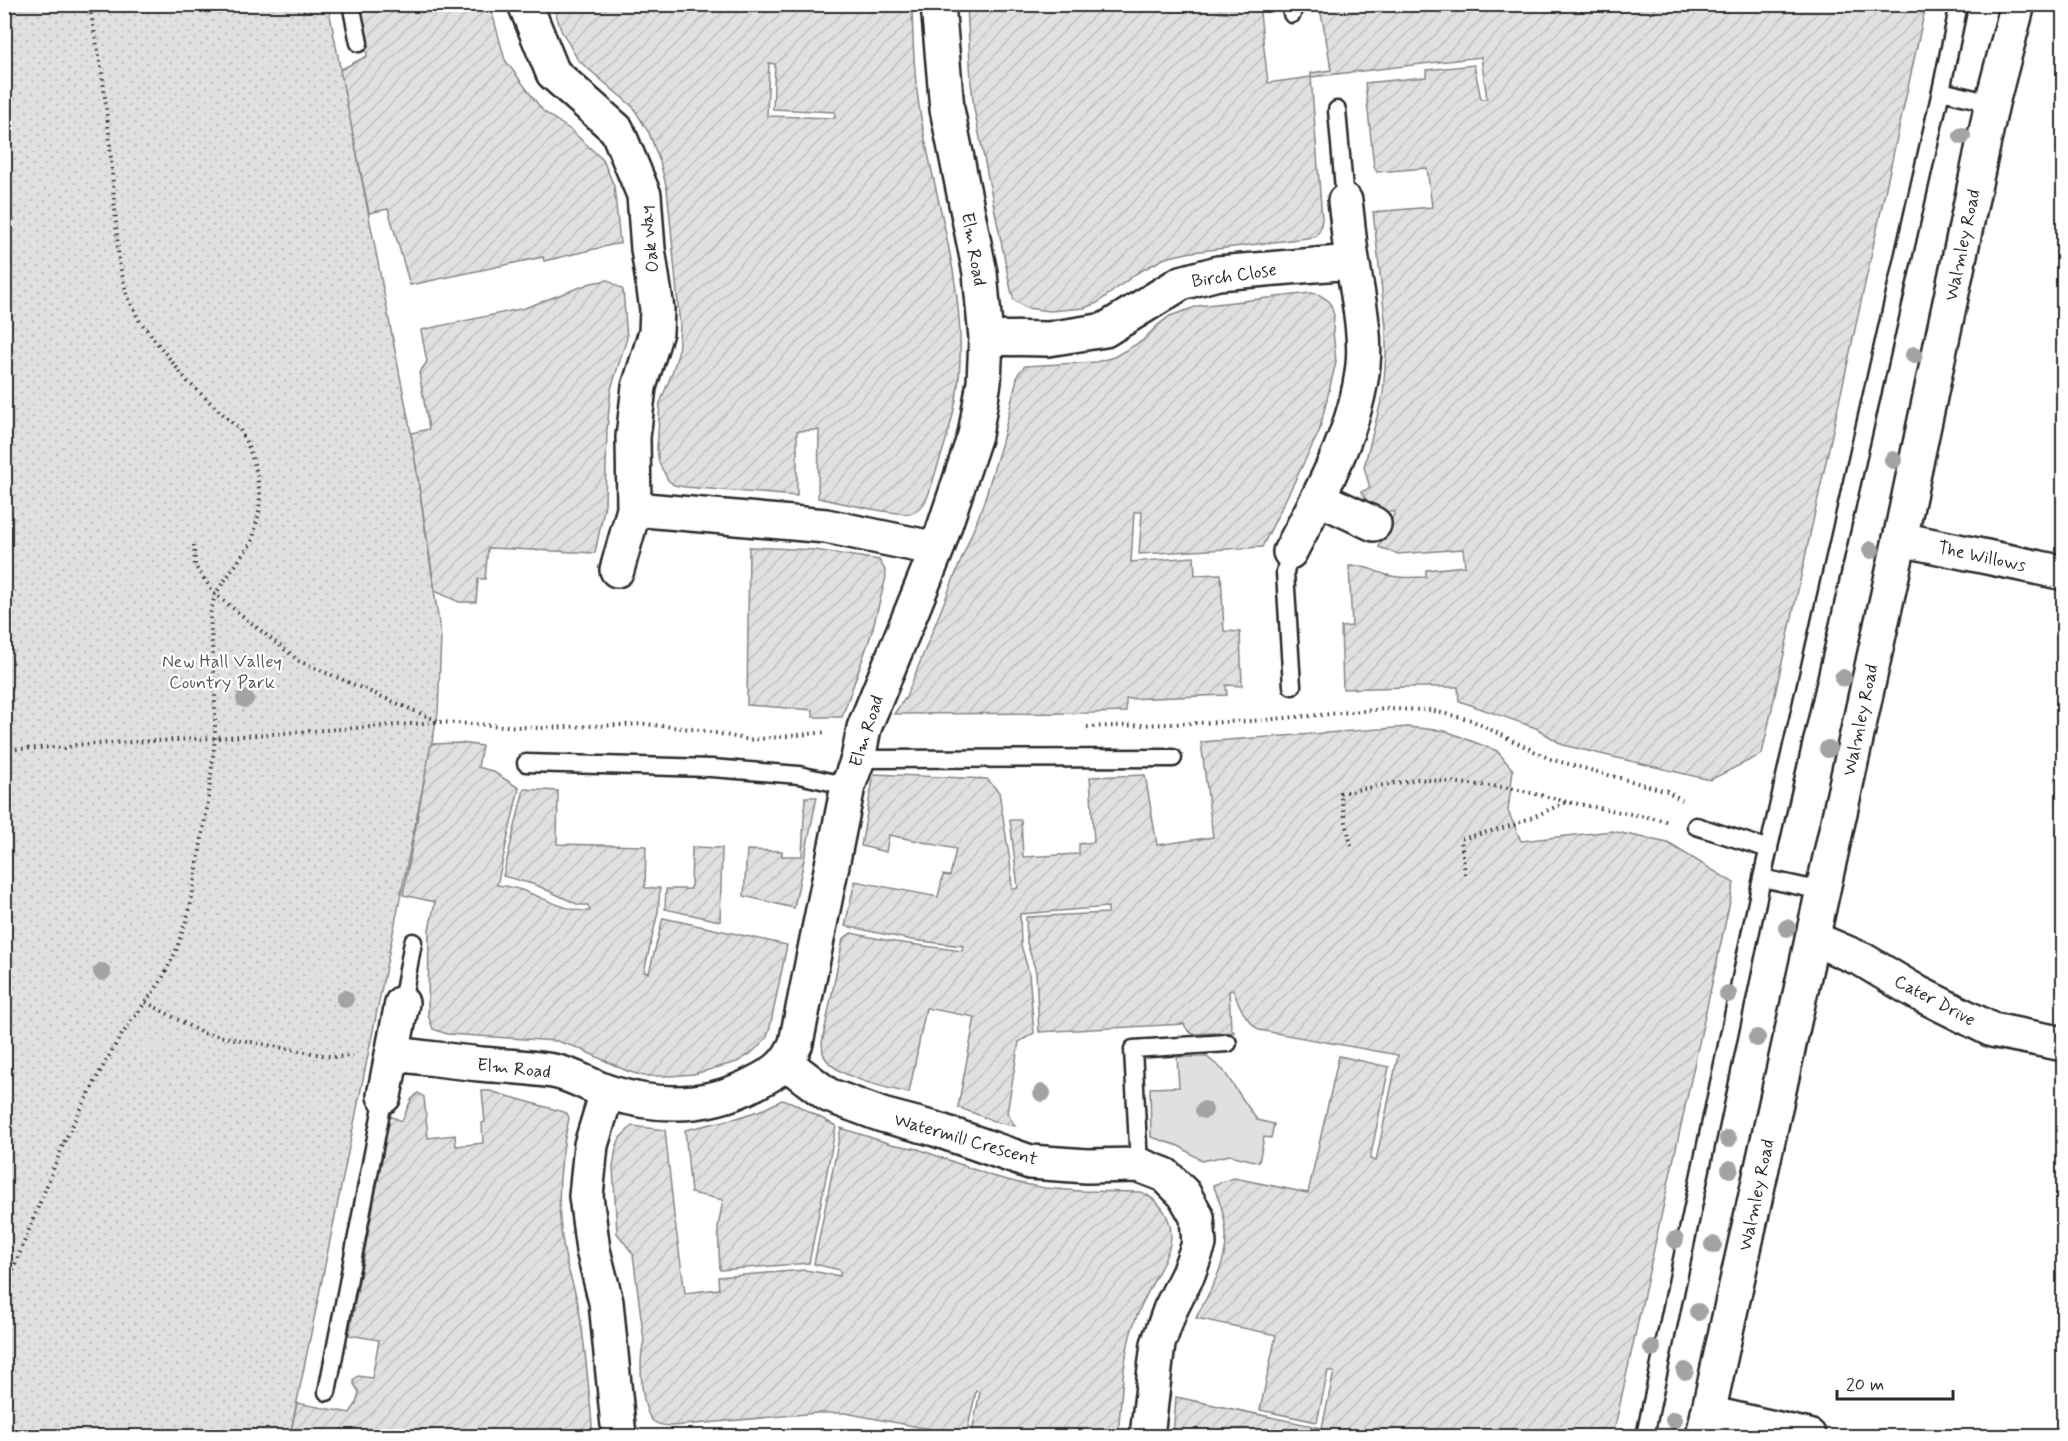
<svg xmlns="http://www.w3.org/2000/svg" width="2068" height="1441" font-family="Mynerve,sans-serif">
<style>
.grass{fill:#e0e0e0;stroke:#868686;stroke-width:1.5}
.park{fill:url(#park-dots);stroke:#868686;stroke-width:1.5}
.garden{fill:url(#garden-furrows);stroke:#868686;stroke-width:1.5;fill-rule:evenodd}
.lines{fill:none;stroke-linecap:round;stroke-linejoin:round}
.lane-casing{stroke:#2b2b2b;stroke-width:21}
.street-casing{stroke:#2b2b2b;stroke-width:38}
.secondary-casing{stroke:#2b2b2b;stroke-width:38}
.path{stroke:#2b2b2b;stroke-width:4;stroke-dasharray:1.5 4.5;stroke-linecap:butt}
.lane{stroke:#fff;stroke-width:16}
.street{stroke:#fff;stroke-width:33}
.secondary{stroke:#fff;stroke-width:33}
.tree{fill:#a3a3a3}
.labels{text-anchor:middle;stroke-width:4.5;stroke-linejoin:round;paint-order:stroke}
.street-label{font-size:18px;fill:#2b2b2b;stroke:#fff}
.park-label{font-size:18px;fill:#585858;stroke:#fff}
</style>
<defs>
<pattern id="park-dots" width="8" height="8" patternUnits="userSpaceOnUse" patternTransform="scale(1.5)"><rect width="8" height="8" fill="#e0e0e0"/><path d="M2 2h.1M6 6h.1" fill="none" stroke="#c0c0c0" stroke-width="1.8" stroke-linecap="round"/></pattern>
<pattern id="garden-furrows" width="10" height="10" patternUnits="userSpaceOnUse" patternTransform="scale(1.5)"><rect width="10" height="10" fill="#e0e0e0"/><path d="M-1 1l2-2M0 10L10 0M9 11l2-2" fill="none" stroke="#c0c0c0"/></pattern>
</defs>
<rect width="100%" height="100%" fill="#fff"/>
<filter id="ink" filterUnits="userSpaceOnUse"><feTurbulence type="fractalNoise" baseFrequency=".0167" numOctaves="2"/><feDisplacementMap in="SourceGraphic" scale="12" xChannelSelector="R" yChannelSelector="G"/><feConvolveMatrix kernelMatrix="1 2 1 2 8 2 1 2 1" color-interpolation-filters="sRGB"/></filter>
<g filter="url(#ink)">
<path class="grass" d="M1177,1057H1207L1223,1070L1257,1120L1274,1124L1271,1138L1264,1137L1259,1162L1230,1155L1202,1161L1179,1146L1151,1137L1150,1088L1179,1087Z"/>
<path class="park" d="M5,5H328L411,433L441,637L438,713L290,1436H5Z"/>
<path class="garden" d="M359,5H490L505,60L543,111L572,131L603,160L614,186L620,243L544,261L543,257L410,285L388,209L369,213L340,70L367,56Z
M553,5H912C913,43 914,80 921,118C935,198 963,278 960,360C959,400 949,433 936,471C931,485 928,508 912,513C899,517 835,501 818,498L819,430L797,431V496L685,487L674,485L668,480L659,463L657,449L660,403L672,373L678,354L680,326L670,218L667,189L660,162L649,133L633,107L578,60L561,30ZM769,63L775,64L773,109L835,112V118L767,116Z
M967,5H1259L1268,83L1311,77V73L1331,70C1328,48 1324,26 1319,5H1926L1762,754L1710,780L1563,745L1536,728L1459,701L1458,687H1407L1343,689L1341,627L1352,626L1349,566C1369,566 1370,570 1387,575C1400,579 1413,577 1426,577V570L1465,566L1463,549L1398,554L1379,547L1395,512C1377,512 1370,507 1361,492L1370,488L1364,467L1383,394L1386,354V327L1373,212L1432,207L1427,168L1377,172L1374,167L1365,83L1426,77V70L1474,65L1481,99H1487L1481,57L1311,77L1322,219L1320,230L1315,237L1192,252L1165,258L1137,273L1097,303L1084,308L1050,311L1026,308L1014,300L1011,290L974,109L971,82Z
M608,280L623,290L627,338L611,389L607,430L605,504L595,553L488,548L485,579H478L476,602H459L435,591L411,433L429,429L419,373L427,362L421,330L525,308L591,283Z
M1311,293L1320,295L1330,302L1334,315L1333,331L1336,362L1319,432L1262,547L1139,554L1142,512H1134L1131,562L1194,557L1195,575L1221,574L1224,631L1240,632L1242,686L1226,685L1227,695L1126,699V712L1091,713L894,714L906,697L982,508L1002,442L1018,374L1025,366L1096,362L1114,357L1142,341L1158,325L1170,316L1198,306Z
M749,547L815,550L879,560L885,570L886,577L871,635L842,717H813V710L747,705Z
M1408,727L1446,731L1497,751L1513,770L1508,811L1521,841L1612,831L1668,843L1734,883L1613,1436H1173L1176,1397L1322,1428L1334,1372L1328,1371L1317,1422L1260,1410L1276,1335L1196,1318C1223,1266 1239,1243 1213,1185L1234,1178L1308,1193L1339,1056L1389,1067L1370,1159L1376,1161L1398,1055L1259,1030C1244,1018 1240,1007 1233,990L1229,991L1231,1028L1234,1032L1193,1034L1188,1031L1184,1024L1039,1032L1036,972L1027,943L1026,917L1108,913V907L1020,914L1021,945L1029,973L1034,1033L1019,1042L1007,1113L1015,1126L996,1122L958,1107L975,1017L926,1008L909,1093C888,1088 830,1077 823,1053C822,1050 823,1047 822,1043L843,939L851,933L895,942L962,951L963,946L912,940L845,926L855,881L938,897L943,875L950,876L956,849L889,835L886,852L861,846L874,774L987,779L999,792L1010,861L1012,889L1018,888L1010,820H1021L1023,857L1079,854V844L1094,842L1090,777L1145,775L1157,845L1213,837L1201,742Z
M461,743L482,746L478,767L492,771L519,788L497,885C531,887 558,912 590,911L588,905H579L536,885L503,876L524,789L558,791L557,844L646,846L645,888H660L658,912L644,972L649,973L663,918L787,945L770,1027L767,1037L759,1046L749,1055L737,1062L694,1074L669,1076H644L627,1071L578,1048L557,1041L447,1034L433,1029L428,1015L429,930L435,902L403,895L431,744Z
M805,797H817L794,908L744,896L747,850L782,851V856H802Z
M692,847L722,848L720,921L665,909L666,889H691Z
M482,1091H490L567,1113L569,1118C558,1166 555,1216 567,1264C570,1277 575,1290 578,1304C586,1348 589,1392 593,1436H290L297,1403L350,1413L356,1404L359,1392L354,1384V1379L358,1376L372,1378L379,1340L349,1335L390,1116L402,1121L411,1100L418,1093L424,1097L428,1138L455,1135L456,1146L483,1143L482,1123L485,1122Z
M782,1100L791,1102L836,1126L809,1263L720,1270L718,1227L723,1200L691,1193L685,1130L737,1118L764,1109Z
M632,1126L665,1130L674,1215L685,1293L719,1289L718,1277L805,1270L840,1276V1270L814,1264L841,1128L891,1144L918,1149L992,1176L1019,1183L1045,1188L1079,1191L1141,1192C1163,1201 1176,1224 1169,1248C1167,1255 1163,1262 1160,1269C1149,1290 1136,1313 1130,1336C1122,1369 1121,1403 1118,1436H971L980,1392L976,1391L966,1436L845,1413H817L672,1426C666,1426 658,1425 653,1421C640,1408 639,1358 644,1341L633,1254L617,1233L613,1167L616,1148L620,1138Z"/>
<g class="lines">
<g class="lane-casing">
<path id="lane" d="M351,4L359,43
M1291,4L1292,14
M1941,91L1992,103
M1337,110L1345,201
M1290,552L1285,572L1292,686
M858,759L1173,758
M526,763L712,768L799,775L848,786
M1696,826L1769,849
M1762,878L1822,891
M402,1003L413,942
M1139,1165L1133,1049L1228,1043
M327,1392L384,1096
M1645,1436L1762,878L1941,91L1959,4"/>
</g>
<g class="street-casing">
<path id="street" d="M525,4L553,73L617,130L644,195L648,249L657,309L656,332L639,387L633,437L634,509L617,570
M986,338L1048,339L1105,330L1181,283L1218,273L1352,262
M1318,498L1374,524
M634,509L826,526L937,549
M1900,539L2064,573
M1290,552C1320,494 1356,432 1363,365C1366,332 1358,297 1353,265C1349,244 1348,222 1345,201
M1812,938L1863,960L1918,993L1992,1030L2064,1044
M393,1054C422,1057 451,1061 480,1064C504,1066 529,1067 553,1071C572,1074 590,1086 608,1092C658,1108 708,1108 755,1083C775,1073 787,1065 796,1043L848,786L858,759L864,728L937,549L975,435L984,382L986,338L980,273L947,109L938,4
M786,1063L828,1095L882,1115L935,1129L1030,1162L1087,1166L1139,1165L1165,1175L1184,1194L1197,1217L1199,1244L1188,1274L1170,1310L1158,1344L1147,1436
M607,1092L591,1145L586,1196L593,1250L606,1302L619,1436
M384,1096L402,1003
M1708,1413L1809,1436"/>
</g>
<g class="secondary-casing">
<path id="secondary" d="M1703,1436L1900,539L1992,103L2018,4"/>
</g>
<path class="path" d="M194,545L195,566L215,594L299,661L438,721
M1087,727L1252,721L1385,709L1430,710L1471,720L1550,759L1667,791L1682,800
M4,750L55,747L65,749L73,745L215,738L439,722L539,728L645,724L700,730L750,740L828,732
M1351,846L1340,793L1418,779L1511,788L1568,802L1668,821
M1465,874L1461,839L1514,825L1567,802
M146,1002L202,1033L333,1057L354,1056
M4,1292L65,1140L101,1070L120,1037L161,981L176,951L190,908L208,802L215,738V689L210,615L215,594L252,542L259,513L260,494L256,470L249,448L240,430L188,382L139,320L127,295L119,262L109,133L102,72L89,4"/>
<use href="#lane" class="lane"/>
<use href="#street" class="street"/>
<use href="#secondary" class="secondary"/>
</g>
<g class="tree">
<circle cx="1962" cy="136" r="9"/>
<circle cx="1914" cy="355" r="9"/>
<circle cx="1893" cy="460" r="9"/>
<circle cx="1871" cy="550" r="9"/>
<circle cx="1843" cy="678" r="9"/>
<circle cx="245" cy="699" r="9"/>
<circle cx="1828" cy="749" r="9"/>
<circle cx="1787" cy="928" r="9"/>
<circle cx="102" cy="972" r="9"/>
<circle cx="1728" cy="994" r="9"/>
<circle cx="345" cy="999" r="9"/>
<circle cx="1757" cy="1038" r="9"/>
<circle cx="1042" cy="1093" r="9"/>
<circle cx="1204" cy="1110" r="9"/>
<circle cx="1728" cy="1139" r="9"/>
<circle cx="1730" cy="1169" r="9"/>
<circle cx="1675" cy="1240" r="9"/>
<circle cx="1713" cy="1245" r="9"/>
<circle cx="1698" cy="1312" r="9"/>
<circle cx="1652" cy="1348" r="9"/>
<circle cx="1685" cy="1371" r="9"/>
<circle cx="1674" cy="1420" r="9"/>
</g>
</g>
<g class="labels">
<g class="street-label">
<text transform="translate(649 239) rotate(-96)" y="6">Oak Way</text>
<text transform="translate(1962 245) rotate(-78)" y="6">Walmley Road</text>
<text transform="translate(974 249) rotate(80)" y="6">Elm Road</text>
<text transform="translate(1234 275) rotate(-8)" y="6">Birch Close</text>
<text transform="translate(1982 556) rotate(12)" y="6">The Willows</text>
<text transform="translate(1860 720) rotate(-78)" y="6">Walmley Road</text>
<text transform="translate(866 731) rotate(-72)" y="6">Elm Road</text>
<text transform="translate(1935 1000) rotate(28)" y="6">Cater Drive</text>
<text transform="translate(514 1068) rotate(6)" y="6">Elm Road</text>
<text transform="translate(966 1139) rotate(16)" y="6">Watermill Crescent</text>
<text transform="translate(1756 1195) rotate(-78)" y="6">Walmley Road</text>
</g>
<g class="park-label">
<text x="222" y="667">New Hall Valley<tspan x="222" dy="21">Country Park</tspan></text>
</g>
</g>
<rect width="2068" height="1441" fill="none" stroke="#fff" stroke-width="24"/>
<rect x="12" y="12" width="2044" height="1417" fill="none" stroke="#2b2b2b" stroke-width="2" filter="url(#ink)"/>
<path d="M1837 1390v9h116v-9" fill="none" stroke="#2b2b2b" stroke-width="3"/>
<text x="1846" y="1390" font-size="18" fill="#2b2b2b" stroke="#ffffff" stroke-width="4.5" paint-order="stroke">20 m</text>
</svg>
